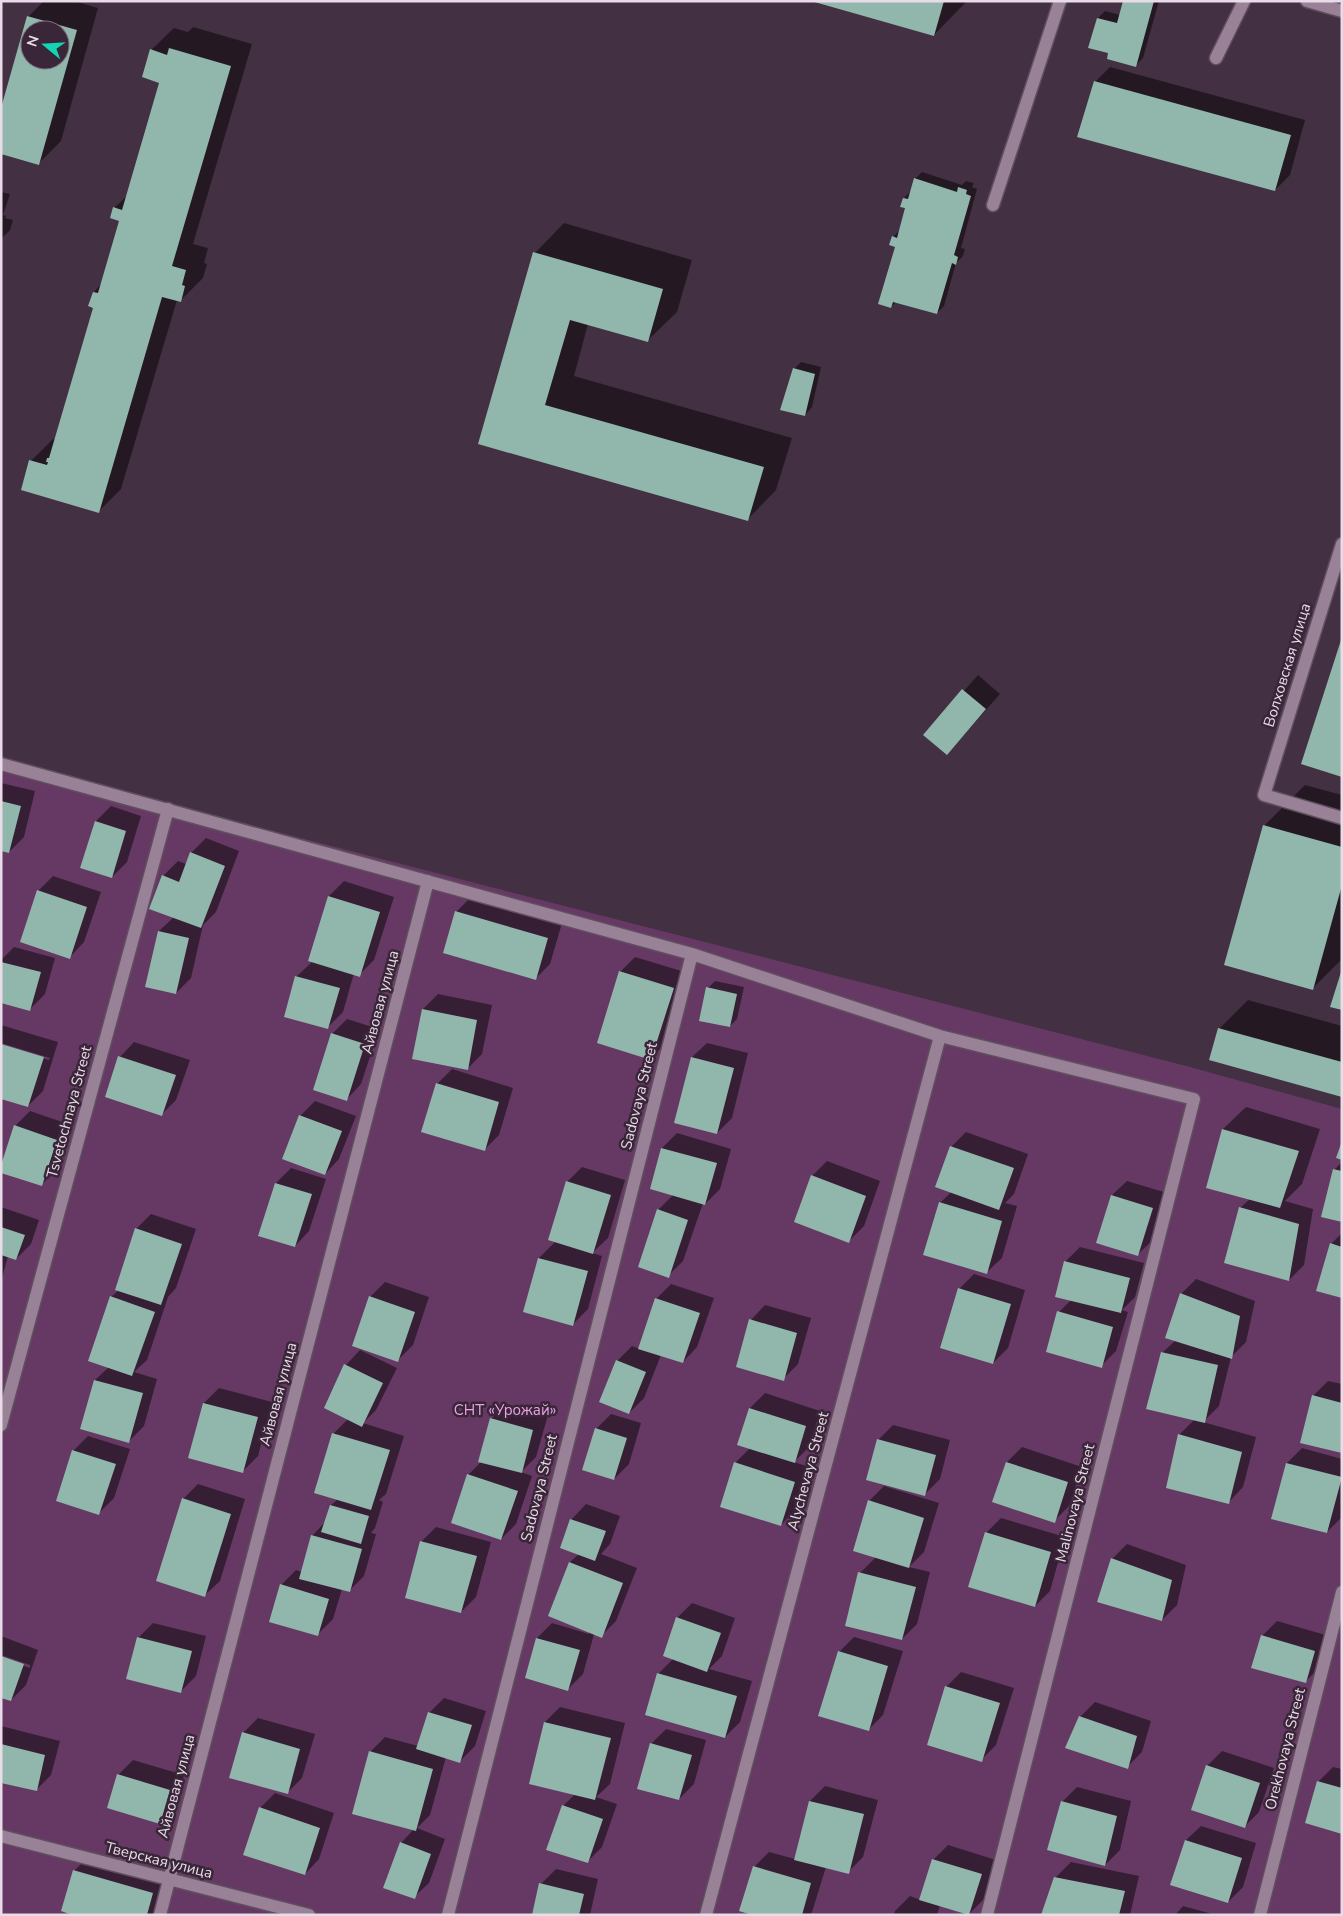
<svg xmlns="http://www.w3.org/2000/svg" width="1343" height="1916" font-family="'Nunito Sans',sans-serif">
<style>
.green{fill:#663964}
.shadow{fill:#0007;fill-rule:evenodd}
.building{fill:#91b7ac;fill-rule:evenodd}
.lines{fill:none;stroke-linecap:round;stroke-linejoin:round}
.minor-casing{stroke:#5f4e5e;stroke-width:15}
.minor{stroke:#998197;stroke-width:12}
.labels{text-anchor:middle;stroke-width:5;stroke-linejoin:round;paint-order:stroke}
.street-label{font-size:15px;fill:#e9dbe7;stroke:#392638}
.park-label{font-size:15px;fill:#eba1e7;stroke:#392638}
</style>
<rect width="100%" height="100%" fill="#443043"/>
<path class="green" d="M1,761L1190,1067L1342,1109V1915H1Z"/>
<path class="shadow" d="M44,1H74L98,8L61,141L38,164L1,153L28,17ZM30,30H60V60H30Z
M814,1H967L934,35Z
M1124,1H1159L1143,58L1135,66L1110,52L1098,18L1105,11L1120,15Z
M193,27L252,44L193,244L208,248L204,263L207,264L203,278L180,301L177,300L121,489L99,511L31,461L53,439L56,440L95,307L94,292L101,284L121,220L114,208L128,195L161,82L151,50L174,28L188,32Z
M1110,67L1305,120L1290,175L1275,190L1095,82Z
M922,172L962,185L966,181L974,183L972,187L977,189L961,248L965,249L963,256L956,263L944,306L937,313L896,302L891,307L896,246L893,237L900,230L907,207L904,198L911,191L915,179Z
M1,192L10,194L3,215L6,216L5,218L13,220L10,230L1,239Z
M564,223L692,260L677,312L647,341L588,324L574,376L792,438L776,490L747,520L480,443L535,253Z
M801,362L821,367L812,407L805,415L794,369Z
M978,675L1000,694L947,754L925,735Z
M1,783L35,791L24,837L9,852L1,850Z
M1305,785L1342,795V959L1312,989L1264,826Z
M111,806L141,816L127,862L112,877L96,821Z
M206,838L239,851L216,912L203,925L191,978L176,993L159,931L174,917L163,876L178,861L186,864L191,853Z
M53,876L101,892L84,942L70,957L38,891Z
M344,881L394,897L374,960L359,975L354,973L343,1012L328,1027L296,977L313,961L329,896Z
M471,897L562,923L550,964L535,979L456,912Z
M14,947L55,958L45,994L30,1009L1,1001V960Z
M635,957L688,973L666,1043L651,1058L620,972Z
M715,981L744,987L737,1019L730,1026L708,988Z
M438,994L492,1005L482,1054L467,1069L423,1009Z
M1248,1000L1342,1026V1096L1219,1029Z
M347,1019L379,1029L361,1084L347,1099L332,1034Z
M1,1025L58,1042L43,1091L28,1106L1,1045L49,1060L50,1058L1,1043Z
M134,1042L190,1060L176,1100L161,1115L120,1057Z
M707,1043L748,1053L732,1118L717,1133L692,1057Z
M452,1069L513,1088L499,1135L484,1150L437,1084Z
M315,1101L356,1116L339,1159L325,1174L300,1116Z
M1246,1107L1320,1129L1302,1184L1285,1201L1313,1209L1304,1265L1289,1280L1240,1208L1250,1199L1207,1187L1223,1129Z
M30,1111L71,1125L57,1170L42,1184L15,1126Z
M966,1132L1028,1154L1014,1194L1005,1203L1017,1206L1002,1258L987,1272L940,1203L951,1192V1147Z
M677,1133L731,1149L720,1189L705,1204L703,1203L683,1261L668,1276L658,1210L673,1195L651,1189L662,1148Z
M827,1161L880,1181L864,1226L849,1241L812,1176Z
M1342,1162V1221L1334,1170Z
M582,1167L625,1180L608,1238L592,1253L602,1256L588,1309L573,1324L525,1311L539,1258L556,1241L567,1182Z
M291,1168L326,1179L309,1231L295,1246L276,1183Z
M1127,1181L1167,1193L1153,1240L1138,1254L1112,1195Z
M1,1207L39,1220L31,1244L16,1259L8,1256L1,1282Z
M151,1214L196,1229L176,1288L168,1297L147,1360L134,1372L157,1379L144,1426L129,1441L95,1380L109,1367L111,1297L119,1290L136,1229Z
M1342,1233V1297L1331,1244Z
M1080,1247L1144,1263L1135,1297L1122,1310L1128,1312L1116,1351L1101,1366L1059,1312L1071,1300L1065,1262Z
M974,1274L1025,1290L1008,1348L993,1363L959,1289Z
M1196,1279L1255,1301L1246,1342L1231,1357L1219,1406L1203,1422L1256,1437L1243,1487L1229,1502L1179,1435L1195,1419L1162,1353L1176,1340L1181,1294Z
M385,1282L429,1297L413,1345L398,1360L370,1297Z
M671,1284L714,1298L697,1347L683,1362L661,1355L644,1398L629,1413L617,1361L632,1346L640,1349L656,1299Z
M765,1305L811,1318L798,1364L783,1379L751,1320Z
M360,1350L397,1368L376,1410L363,1423L404,1436L386,1494L379,1500L383,1502L375,1528L371,1533L376,1534L364,1576L349,1591L342,1589L333,1619L318,1634L281,1585L296,1570L302,1572L312,1536L326,1521L331,1505L338,1499L333,1434L348,1419L346,1365Z
M1328,1381L1342,1384V1452L1313,1396Z
M219,1388L272,1402L258,1456L243,1471L204,1403Z
M765,1393L820,1411L809,1447L794,1462L809,1467L795,1510L781,1525L735,1463L750,1448V1408Z
M506,1404L548,1415L536,1457L521,1472L532,1476L516,1524L501,1539L468,1475L482,1461L491,1419Z
M611,1414L641,1423L629,1464L614,1479L596,1429Z
M893,1425L950,1440L940,1479L925,1494L878,1440Z
M88,1436L130,1449L114,1498L99,1513L73,1451Z
M1022,1447L1082,1467L1069,1506L1054,1521L1007,1462Z
M1302,1448L1342,1459V1517L1327,1532L1273,1518L1287,1463Z
M198,1484L245,1499L220,1581L205,1595L183,1499Z
M884,1486L939,1503L924,1552L909,1567L930,1572L917,1624L902,1639L860,1573L876,1557L869,1501Z
M586,1504L620,1516L610,1544L601,1554L637,1568L616,1621L601,1636L594,1634L583,1674L568,1689L527,1678L537,1638L552,1623L589,1634L590,1632L549,1616L570,1562L579,1554L561,1547L572,1519Z
M1001,1518L1065,1537L1050,1591L1035,1606L986,1533Z
M436,1527L491,1542L476,1597L461,1612L421,1542Z
M1127,1544L1186,1565L1177,1605L1162,1620L1112,1559Z
M692,1603L735,1618L722,1656L709,1669L752,1681L740,1722L725,1737L658,1674L673,1659L677,1618Z
M1277,1621L1329,1636L1320,1667L1305,1682L1262,1636Z
M153,1623L206,1636L196,1676L181,1691L138,1638Z
M1,1636L38,1650L26,1685L11,1700L1,1658L30,1668V1665L1,1655Z
M854,1637L903,1651L883,1715L868,1730L839,1652Z
M961,1672L1014,1688L996,1745L981,1760L946,1687Z
M444,1698L486,1711L475,1746L460,1761L446,1757L430,1815L417,1828L445,1839L429,1883L414,1897L401,1843L414,1829L370,1752L385,1737L418,1746L429,1713Z
M1095,1702L1151,1721L1142,1752L1127,1767L1080,1717Z
M560,1707L625,1723L610,1784L596,1797L617,1804L602,1847L587,1862L563,1806L575,1794L531,1783L545,1722Z
M258,1718L315,1734L302,1778L287,1793L243,1733Z
M1,1726L60,1741L51,1775L36,1790L1,1781Z
M666,1729L706,1740L694,1784L679,1799L651,1744Z
M1222,1751L1274,1768L1259,1812L1244,1827L1207,1766Z
M133,1760L184,1775L175,1808L160,1823L118,1775Z
M1333,1767L1342,1769V1832L1318,1782Z
M825,1786L878,1800L863,1857L848,1872L826,1867L812,1912L809,1915H757L754,1867L769,1852L795,1859L810,1801Z
M1077,1787L1131,1801L1120,1850L1105,1865L1062,1802Z
M275,1793L334,1813L319,1859L305,1874L260,1808Z
M1201,1826L1256,1843L1243,1887L1228,1902L1186,1840Z
M948,1845L996,1860L984,1899L969,1914L940,1905L937,1915H894L895,1911L910,1896L921,1900L933,1860Z
M89,1856L167,1878L156,1915H77L74,1871Z
M1071,1862L1139,1876L1130,1915H1042L1056,1877Z
M556,1869L598,1879L590,1915H533L541,1884Z
M1183,1906L1216,1915H1175Z"/>
<path class="building" d="M811,1H944L934,36Z
M1123,1H1154L1136,67L1107,59L1108,53L1088,48L1097,18L1117,23Z
M27,16L77,30L39,165L1,154V108ZM30,30H60V60H30Z
M169,48L231,66L172,266L186,270L182,285L185,286L181,302L162,297L99,513L21,490L29,460L47,465L48,462H46L47,458H49L93,308L88,306L93,292L98,293L119,221L110,218L113,207L122,210L159,83L142,77L150,49L167,55Z
M1094,81L1291,135L1275,191L1077,137Z
M914,178L957,192L958,187L967,190L966,194L971,196L954,255L958,257L956,265L952,263L937,314L893,302L891,308L878,304L895,247L889,245L892,236L897,238L905,208L900,207L903,198L908,199Z
M533,252L663,289L648,342L570,320L545,405L764,467L748,521L478,444Z
M793,368L815,374L805,416L780,410Z
M1342,637V777L1301,764Z
M962,689L986,709L947,755L923,735Z
M1,801L21,806L9,853L1,851Z
M95,821L126,831L112,878L80,868Z
M1263,825L1342,847V885L1313,990L1224,965Z
M190,852L225,866L201,928L149,909L162,875L179,882Z
M37,890L87,907L70,959L20,942Z
M328,896L380,912L360,977L308,961Z
M455,911L548,938L536,980L443,953Z
M158,931L189,938L176,994L145,987Z
M1,962L41,972L30,1011L1,1003Z
M1342,969V1010L1330,1007Z
M619,971L674,988L651,1060L597,1043Z
M295,976L340,988L328,1029L284,1017Z
M706,987L737,994L730,1027L699,1021Z
M422,1009L477,1020L468,1070L412,1059Z
M1218,1028L1342,1062V1097L1209,1060Z
M331,1033L365,1044L347,1101L313,1090Z
M1,1044L44,1057L28,1107L1,1099Z
M118,1056L176,1075L162,1116L105,1097Z
M691,1057L734,1068L717,1134L674,1123Z
M436,1083L499,1102L485,1151L421,1132Z
M299,1115L342,1131L325,1175L282,1159Z
M14,1125L57,1140L42,1186L1,1173V1165Z
M1222,1129L1299,1151L1280,1208L1206,1188Z
M1342,1141V1160L1336,1158Z
M950,1146L1014,1168L999,1210L935,1187Z
M661,1148L717,1163L705,1205L650,1189Z
M1333,1169L1342,1171V1222L1321,1217Z
M811,1175L866,1196L849,1243L794,1222Z
M566,1181L611,1195L593,1254L548,1240Z
M275,1183L312,1194L295,1247L258,1236Z
M1111,1195L1153,1208L1138,1256L1096,1243Z
M939,1202L1002,1221L987,1274L923,1255Z
M1239,1207L1299,1224L1289,1281L1224,1263Z
M657,1209L688,1220L669,1278L638,1267Z
M1,1227L25,1235L16,1260L1,1255Z
M135,1228L182,1244L161,1305L115,1290Z
M1330,1243L1342,1247V1298L1316,1291Z
M538,1258L588,1271L573,1326L523,1312Z
M1064,1261L1130,1278L1121,1313L1055,1297Z
M958,1288L1011,1304L993,1364L940,1348Z
M1180,1293L1240,1316L1232,1359L1165,1338Z
M110,1296L155,1312L132,1376L88,1361Z
M369,1296L415,1312L398,1362L352,1346Z
M655,1298L700,1313L683,1363L638,1349Z
M1057,1311L1113,1327L1102,1368L1046,1352Z
M749,1319L797,1333L784,1381L736,1367Z
M1161,1352L1218,1365L1205,1423L1146,1409Z
M616,1360L646,1372L629,1414L599,1402Z
M344,1364L383,1383L362,1427L324,1408Z
M94,1380L143,1393L129,1443L80,1429Z
M1312,1395L1342,1403V1453L1300,1443Z
M203,1403L258,1417L243,1473L188,1458Z
M749,1408L806,1426L795,1463L737,1445Z
M490,1418L533,1430L522,1473L478,1462Z
M595,1428L627,1438L614,1480L582,1470Z
M332,1433L390,1450L371,1510L314,1493Z
M1178,1434L1242,1452L1229,1504L1166,1488Z
M877,1439L936,1455L925,1496L866,1480Z
M72,1450L116,1464L99,1515L56,1501Z
M734,1462L795,1482L781,1526L720,1507Z
M1006,1462L1068,1482L1055,1523L992,1502Z
M1286,1463L1342,1477L1327,1533L1271,1519Z
M467,1474L518,1491L501,1540L451,1523Z
M182,1498L231,1514L205,1597L156,1581Z
M868,1500L924,1518L909,1568L853,1551Z
M330,1505L369,1516L361,1544L321,1532Z
M570,1519L606,1531L595,1561L560,1548Z
M985,1532L1051,1552L1035,1607L968,1587Z
M311,1535L362,1549L350,1592L299,1579Z
M420,1541L477,1556L461,1613L405,1598Z
M1111,1558L1172,1580L1162,1621L1097,1602Z
M569,1562L623,1583L602,1638L548,1616Z
M858,1572L916,1587L902,1640L845,1626Z
M280,1584L329,1599L318,1636L269,1622Z
M676,1617L721,1633L707,1672L663,1656Z
M1261,1635L1315,1651L1306,1683L1251,1668Z
M137,1637L192,1651L181,1693L126,1679Z
M536,1638L580,1650L568,1691L525,1678Z
M838,1651L888,1666L869,1731L818,1716Z
M1,1656L24,1664L11,1701L1,1698Z
M657,1673L737,1696L725,1738L645,1715Z
M945,1686L1000,1703L982,1762L927,1745Z
M428,1712L472,1725L460,1763L416,1749Z
M1079,1716L1137,1736L1128,1769L1065,1748Z
M544,1722L611,1738L595,1800L529,1784Z
M242,1732L300,1749L288,1794L229,1778Z
M650,1743L692,1755L679,1800L637,1789Z
M1,1744L45,1755L37,1791L1,1783Z
M369,1751L433,1769L416,1831L352,1814Z
M1206,1765L1260,1783L1245,1828L1191,1810Z
M117,1774L170,1790L160,1824L107,1808Z
M1317,1781L1342,1788V1834L1305,1823Z
M809,1801L864,1814L849,1874L794,1860Z
M1061,1801L1117,1816L1105,1866L1047,1850Z
M562,1805L603,1819L588,1863L546,1850Z
M259,1807L320,1828L305,1875L243,1855Z
M1185,1840L1242,1858L1228,1903L1170,1885Z
M400,1842L431,1854L415,1899L383,1888Z
M932,1859L982,1874L969,1915L919,1900Z
M753,1866L811,1883L802,1915H752L739,1911Z
M73,1870L153,1893L147,1915H72L61,1911Z
M1054,1877L1125,1891L1119,1915H1041Z
M539,1883L584,1894L579,1915H532Z"/>
<g class="lines">
<g class="minor-casing">
<path id="minor" d="M1307,1L1342,11
M1216,58L1244,1
M993,205L1060,1
M1342,544L1264,795L1342,818
M1,764L692,954L940,1036L1194,1099L987,1915
M1,1425L168,809
M1,1836L309,1915
M160,1915L428,881
M448,1915L692,954
M706,1915L940,1036
M1260,1915L1342,1592"/>
</g>
<use href="#minor" class="minor"/>
</g>
<g class="labels">
<g class="street-label">
<text transform="translate(1287 665) rotate(-73)" y="5">Волховская улица</text>
<text transform="translate(380 1002) rotate(-75)" y="5">Айвовая улица</text>
<text transform="translate(639 1096) rotate(-76)" y="5">Sadovaya Street</text>
<text transform="translate(69 1112) rotate(-75)" y="5">Tsvetochnaya Street</text>
<text transform="translate(278 1394) rotate(-75)" y="5">Айвовая улица</text>
<text transform="translate(808 1471) rotate(-75)" y="5">Alychevaya Street</text>
<text transform="translate(539 1488) rotate(-76)" y="5">Sadovaya Street</text>
<text transform="translate(1075 1503) rotate(-76)" y="5">Malinovaya Street</text>
<text transform="translate(1285 1749) rotate(-76)" y="5">Orekhovaya Street</text>
<text transform="translate(176 1786) rotate(-75)" y="5">Айвовая улица</text>
<text transform="translate(159 1860) rotate(14)" y="5">Тверская улица</text>
</g>
<g class="park-label">
<text x="505" y="1415">СНТ «Урожай»</text>
</g>
</g>
<rect width="1343" height="1916" fill="none" stroke="#e9dbe7" stroke-width="5"/>
<g transform="translate(45 45) rotate(288)"><circle r="24" fill="#392638" stroke="#7f6e7e"/>
<path d="M0-4L9 19L0 12L-9 19Z" fill="#13d5b3"/>
<text y="-8" font-size="14" font-weight="bold" text-anchor="middle" fill="#e9dbe7">N</text>
</g>
</svg>
